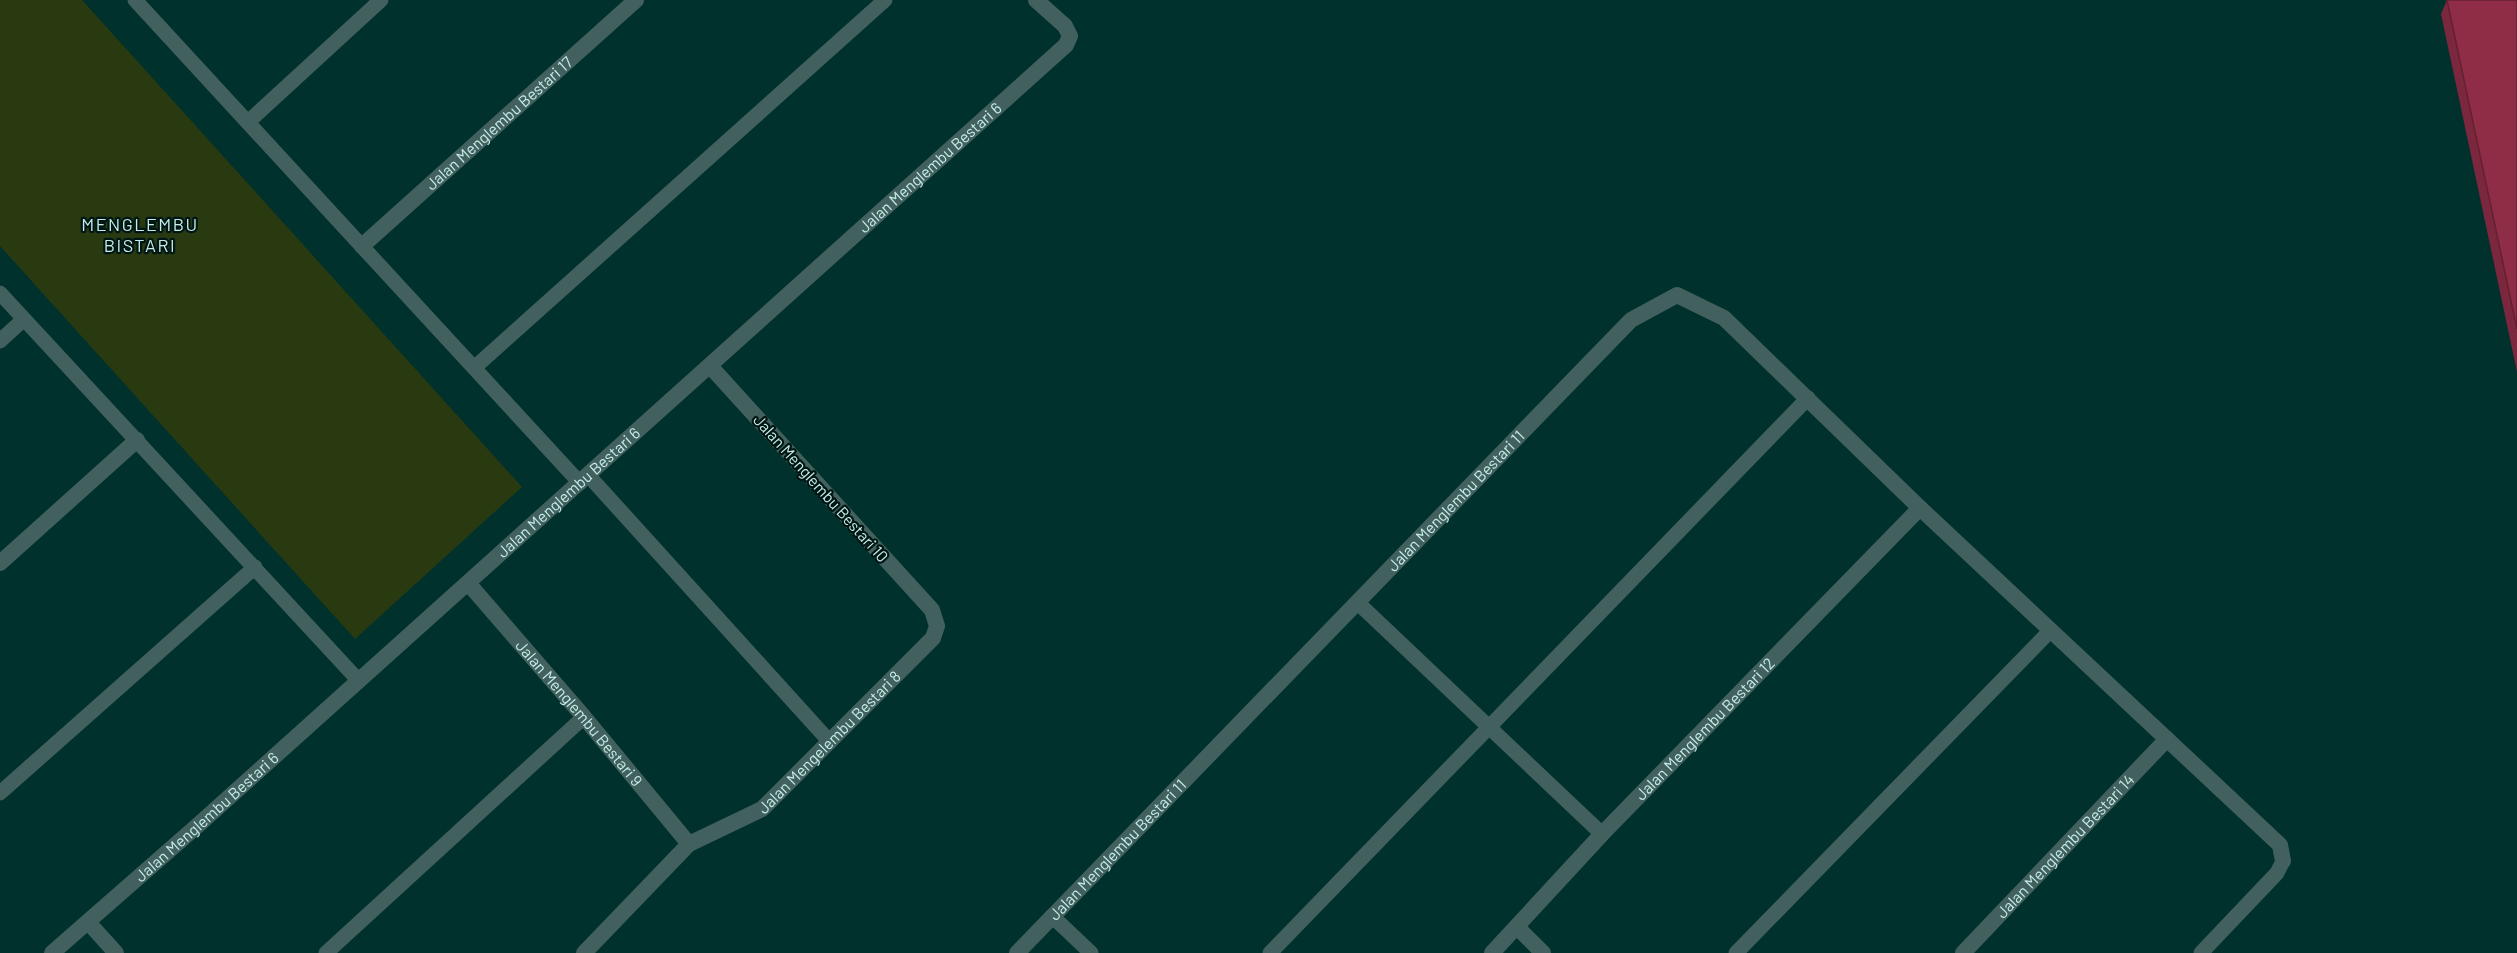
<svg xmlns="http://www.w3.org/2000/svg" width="2517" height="953" font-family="Barlow,sans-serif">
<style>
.green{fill:#293a11}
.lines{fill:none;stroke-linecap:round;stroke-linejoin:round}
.service{stroke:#42615e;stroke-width:15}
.minor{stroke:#42615e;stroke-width:16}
.wall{fill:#7b273d}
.building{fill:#8f2d47;stroke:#642032;stroke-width:1.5}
.labels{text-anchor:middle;stroke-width:4.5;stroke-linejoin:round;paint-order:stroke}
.street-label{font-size:16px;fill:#c5ede8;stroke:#001614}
.neighbourhood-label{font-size:18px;letter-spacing:1.5px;fill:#c5ede8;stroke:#001614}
</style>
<rect width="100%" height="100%" fill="#00312d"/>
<path class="green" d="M0,0H82L522,487L355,639L0,246Z"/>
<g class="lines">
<path class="service" d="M135,0L580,483
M248,122L381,0
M0,293L359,681
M0,341L24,319
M474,368L885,0
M588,475L830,742
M1357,602L1602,834
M0,793L255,567
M1052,916L1091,953
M326,953L584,717
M1270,953L1808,398
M1736,953L2051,630
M2201,953L2277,873L2283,861"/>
<g class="minor">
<path id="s1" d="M362,246L636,0"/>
<path d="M0,563L137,440"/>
<path id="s2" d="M468,583L584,717L689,844"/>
<path d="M88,922L116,953"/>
<path d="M1517,927L1543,953"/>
<path id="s3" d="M52,953L197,826L1066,45L1070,36L1065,26L1036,0"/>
<path id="s4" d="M584,953L689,844L762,809L933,638L937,626L932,610L710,366"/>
<path id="s5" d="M1017,953L1631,320L1677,295L1724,318L1920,508L2280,845L2283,861"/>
<path id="s6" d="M1492,953L1602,834L1920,508"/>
<path id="s7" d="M1963,953L2167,739"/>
</g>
</g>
<path class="wall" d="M2447,0H2517V372L2441,14Z"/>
<path class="building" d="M2447,0H2517V329Z"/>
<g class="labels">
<g class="street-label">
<text dy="6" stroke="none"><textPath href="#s1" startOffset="184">Jalan Menglembu Bestari 17</textPath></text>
<text dy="6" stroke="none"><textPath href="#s3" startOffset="1178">Jalan Menglembu Bestari 6</textPath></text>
<text transform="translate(821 488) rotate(48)" y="6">Jalan Menglembu Bestari 10</text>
<text dy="6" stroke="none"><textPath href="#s3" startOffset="692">Jalan Menglembu Bestari 6</textPath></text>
<text dy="6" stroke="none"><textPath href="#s5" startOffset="630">Jalan Menglembu Bestari 11</textPath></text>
<text dy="6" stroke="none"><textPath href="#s2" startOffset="171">Jalan Menglembu Bestari 9</textPath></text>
<text dy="6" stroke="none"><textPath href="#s6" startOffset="309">Jalan Menglembu Bestari 12</textPath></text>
<text dy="6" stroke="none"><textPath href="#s4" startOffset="327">Jalan Mengelembu Bestari 8</textPath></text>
<text dy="6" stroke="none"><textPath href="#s3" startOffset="206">Jalan Menglembu Bestari 6</textPath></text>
<text dy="6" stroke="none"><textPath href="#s7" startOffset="148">Jalan Menglembu Bestari 14</textPath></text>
<text dy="6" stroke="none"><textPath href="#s5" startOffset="144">Jalan Menglembu Bestari 11</textPath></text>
</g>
<g class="neighbourhood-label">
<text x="140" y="231">MENGLEMBU<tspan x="140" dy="21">BISTARI</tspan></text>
</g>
</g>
</svg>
